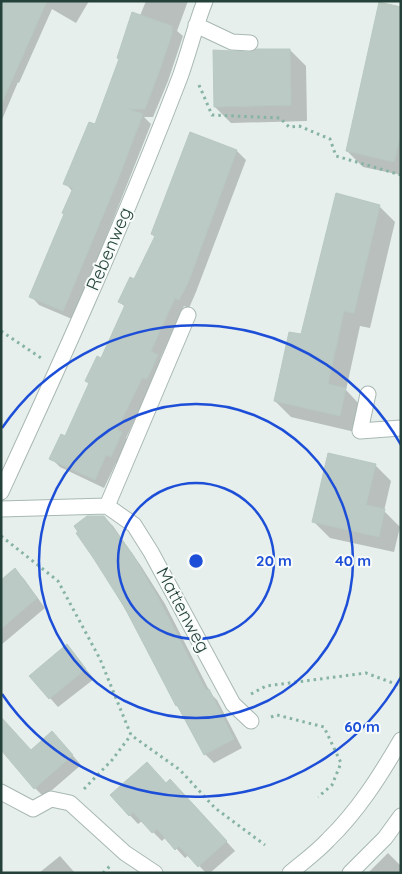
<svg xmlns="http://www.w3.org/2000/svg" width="402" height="874" font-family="Quicksand,sans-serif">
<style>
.shadow{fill:#0003}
.building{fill:#bbcac4;stroke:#b8c9c2}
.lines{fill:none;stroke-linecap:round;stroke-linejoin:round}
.minor-casing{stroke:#a8b8b2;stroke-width:17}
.path{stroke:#86b3a5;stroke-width:3;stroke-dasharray:2.5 4;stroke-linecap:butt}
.minor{stroke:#fff;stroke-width:15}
.ring{fill:none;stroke:#1d4ed8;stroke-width:2.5}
.labels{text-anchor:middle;stroke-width:4;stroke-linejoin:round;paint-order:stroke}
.street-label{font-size:18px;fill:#24423a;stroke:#f7fbf9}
.centre{fill:#1d4ed8;stroke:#f7fbf9;stroke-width:2.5}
.ring-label{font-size:15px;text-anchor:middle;font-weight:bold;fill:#1d4ed8;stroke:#f7fbf9;stroke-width:4;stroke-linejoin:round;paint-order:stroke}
</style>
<rect width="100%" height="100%" fill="#e6efeb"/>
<path class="shadow" d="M21,1H89L76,23L52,9L19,83L18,82L1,122V20Z
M146,1H188L177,31L183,36L168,81L153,117H144L151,124L92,273L72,319L39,305L31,296L65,215L73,192L65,183L95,126Z
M401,8V175L363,167L347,151Z
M290,50L306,66L307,121L231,123L215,107L250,54Z
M237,151L246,160L196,292L189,308L184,306L160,359L166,365L151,386L126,438L130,442L120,465L116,463L104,488L60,467L51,458L66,438L90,384L87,381L102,360L126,308L120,302L135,281L155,237L152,234Z
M379,206L395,222L370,328L360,326L346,390L361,406L355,432L291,417L275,401L302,336Z
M375,465L391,481L384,511L400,527L394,552L330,538L314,522Z
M104,517L113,526L141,566L165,604L211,694L217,700L242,748L214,763L205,754L181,710L177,706L138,632L96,558Z
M15,570L24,579L45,608L1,645V580Z
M67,646L94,679L58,707L50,698Z
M61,742L81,765L44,797L35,788L31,751Z
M166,784L179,789L235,851L210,873H206L189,855L185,858L166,837L162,841L142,821L138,824L112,796Z
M388,853L401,866V873H368Z
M60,856L75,873H39Z"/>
<path class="building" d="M1,1H47L1,105Z
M379,2L401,7V134L394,162L346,151Z
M132,12L172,26V34L159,72L145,109H128L143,114L119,177L63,311L29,297L64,214L62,213L73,188L63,184L89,122L95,124L119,59L117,58Z
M257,49H290L291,105L214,107L213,50L249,52Z
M190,132L237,150L188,283L179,300L175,298L151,351L158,355L147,379L142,378L117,430L122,432L111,457L106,455L95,480L49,459L61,434L65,436L89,383L85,381L97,356L101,358L125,305L118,302L130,277L134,279L155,236L151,234Z
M336,193L380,205L354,313L344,311L328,384L346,388L340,416L274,401L289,332L301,334Z
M328,453L376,464L366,505L385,509L379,537L312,522Z
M87,516H104L133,555L156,594L206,690L209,689L234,739L204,755L177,705L176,706L125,608L94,559L76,533L78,532L74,526Z
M15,568L37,598L1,629V580Z
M67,644L86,669L49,699L29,676Z
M1,717L31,750L52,731L73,755L34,789L1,750Z
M147,762L166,783L170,779L227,841L198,867L179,846L175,850L157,829L152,833L133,812L129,816L110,795Z"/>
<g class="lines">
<g class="minor-casing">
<path id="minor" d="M196,25L232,42L250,43
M368,394L360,431L401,428
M1,492C64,356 126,218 180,77C189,52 195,26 205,1
M107,506L188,315
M1,509L107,506L134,525L151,552L233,704L251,721
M1,792L33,809L51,799L70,803L125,853L155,873
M290,873C303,862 317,852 328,840C358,811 380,776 401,740
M350,873L385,838L401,816"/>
</g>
<path class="path" d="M199,85L212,115L280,118L289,127L299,126L330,139L336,156L401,175
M1,331L41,358
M1,536L58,581L100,659L131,735L180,770L215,808L265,845
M251,694L266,686L366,673L401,686
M271,717L277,715L324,727L341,763L332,785L318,797
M84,789L112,760L131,735
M103,873L110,866"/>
<use href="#minor" class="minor"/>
</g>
<g class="ring">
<circle cx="196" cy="561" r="78"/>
<circle cx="196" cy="561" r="157"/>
<path d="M401 677A235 235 0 0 1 2 694M2 428A235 235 0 0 1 401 445"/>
</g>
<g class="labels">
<g class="street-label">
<text transform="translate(109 249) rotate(-67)" y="6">Rebenweg</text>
<text transform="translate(183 610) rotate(62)" y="6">Mattenweg</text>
</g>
</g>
<circle cx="196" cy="561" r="8" class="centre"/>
<g class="ring-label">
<text x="274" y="566">20 m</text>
<text x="353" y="566">40 m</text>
<text x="362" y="732">60 m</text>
</g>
<rect width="402" height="874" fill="none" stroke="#24423a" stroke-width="5"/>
</svg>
